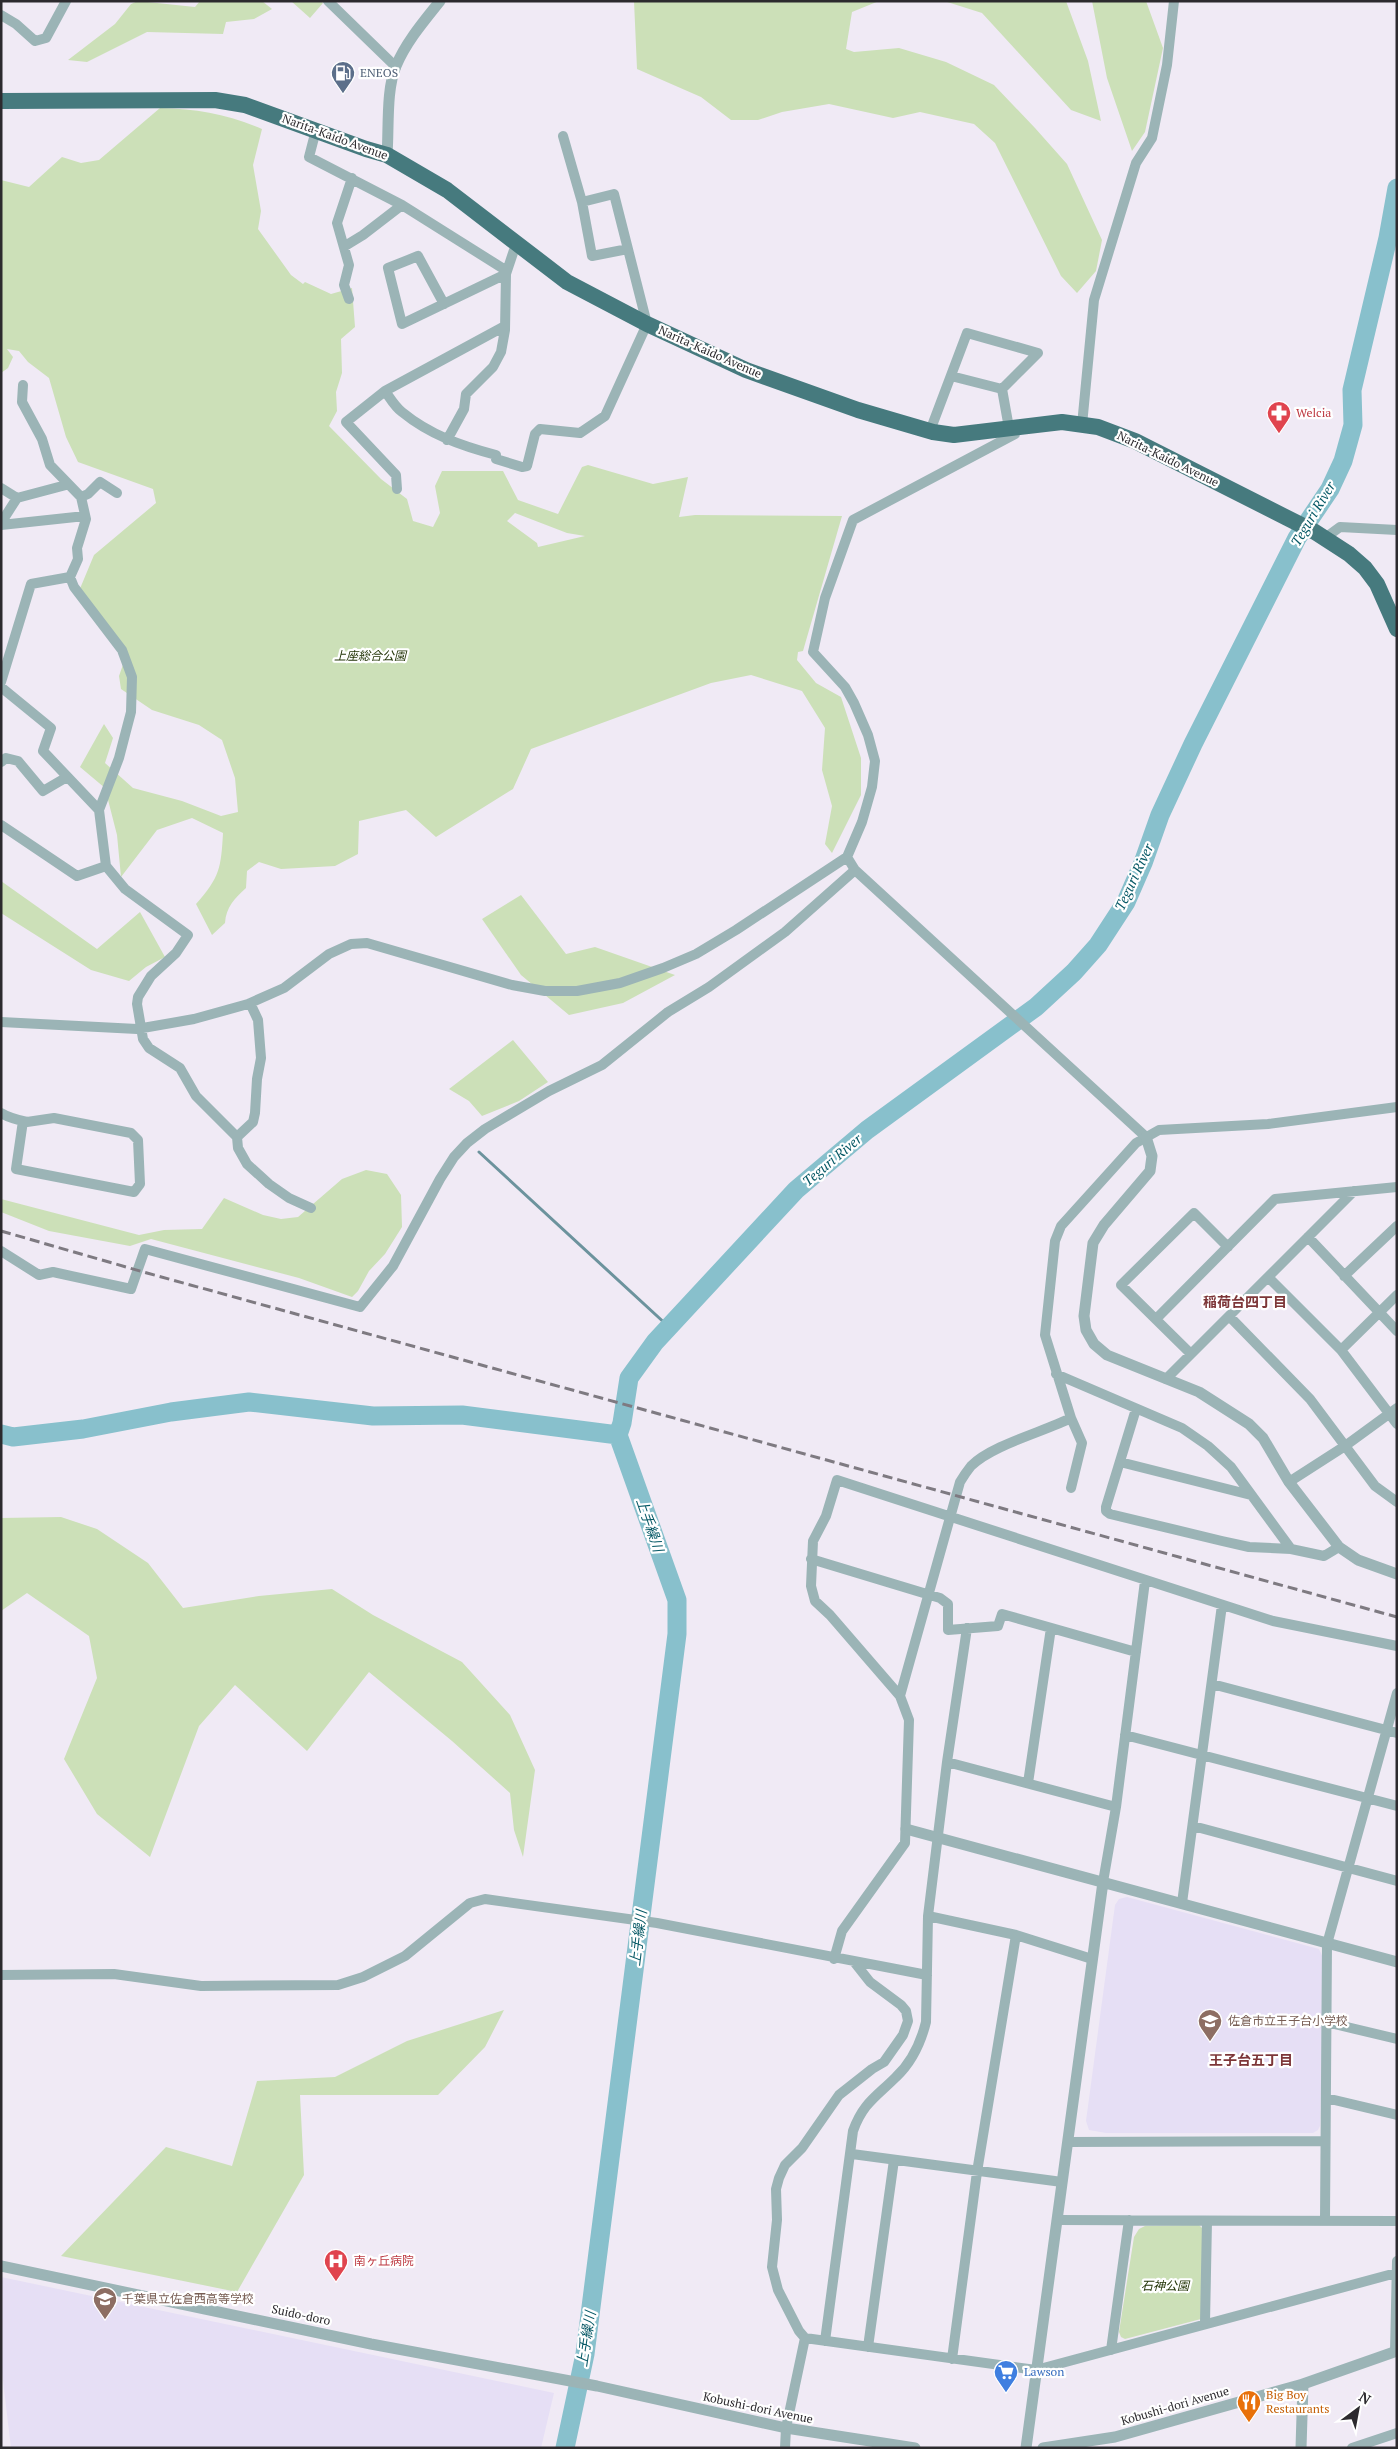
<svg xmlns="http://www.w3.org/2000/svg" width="1398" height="2449" font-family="'PT Serif','Noto Sans JP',serif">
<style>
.education{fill:#e6dff5}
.green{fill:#cce0b8;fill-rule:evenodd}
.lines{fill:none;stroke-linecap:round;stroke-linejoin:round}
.stream{stroke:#6c939d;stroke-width:3}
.river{stroke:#88c0cc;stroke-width:19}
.minor{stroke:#9bb4b6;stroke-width:10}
.tertiary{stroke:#9bb4b6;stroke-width:11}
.trunk{stroke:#467a7e;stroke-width:16}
.rail{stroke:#7e7a81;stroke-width:3;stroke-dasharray:10 5;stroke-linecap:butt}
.labels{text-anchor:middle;stroke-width:4.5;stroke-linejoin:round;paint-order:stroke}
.service-label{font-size:12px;fill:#4e5e75;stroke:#fff;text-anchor:start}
.street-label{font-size:12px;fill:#2c2a2e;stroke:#fff}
.health-label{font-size:12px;fill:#be3a42;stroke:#fff;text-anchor:start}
.park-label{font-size:12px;font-style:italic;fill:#1f3103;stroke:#fff}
.education-label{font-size:12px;fill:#785e54;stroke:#fff;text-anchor:start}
.shop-label{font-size:12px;fill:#366cbe;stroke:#fff;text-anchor:start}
.food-label{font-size:12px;fill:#c56008;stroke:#fff;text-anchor:start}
.water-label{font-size:14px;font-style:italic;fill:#075966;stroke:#fff}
.neighbourhood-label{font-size:14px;font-weight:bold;fill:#7d3638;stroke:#fff}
</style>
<rect width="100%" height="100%" fill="#f0eaf5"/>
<path class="education" d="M1127,1897L1319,1949L1325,1962L1320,2126L1318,2130L1313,2133H1106L1089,2130L1086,2121L1115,1905L1119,1899Z
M1,2277L554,2393L541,2448H11L1,2364Z"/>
<path class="green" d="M138,1L195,7L200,1H262L272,9L254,19L226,22L223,34L147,32L87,62L68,60L115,24L131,4Z
M291,1H321L323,3L310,18Z
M634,1H879L852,12L846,49L854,52L899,48L946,62L994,85L1035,128L1067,164L1102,240L1096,271L1077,293L1061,276L995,143L974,124L920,112L893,118L829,104L782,112L758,120H731L701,97L637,69Z
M944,1H1066L1088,61L1101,121L1071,110L982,13Z
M1092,1H1146L1163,48L1145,132L1132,151L1107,78Z
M160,108C198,109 227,114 262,129L253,165L261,211L258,229L291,275L303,284L305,282L331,294L352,288L355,327L341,339L342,373L336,392L337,411L329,426L381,479L407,499L413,521L433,527L440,513L435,486L442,471H503L518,500L558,514L582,467L588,465L653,484L688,477L679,517L695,515L842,516L803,651L798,652L797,660L816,683L841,697L861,758V795L832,853L825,844L832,806L822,770L825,728L802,691L751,675L711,683L531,749L513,789L436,837L406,810L359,821L358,854L335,866L281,869L259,862L247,871L246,888C235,898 226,907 225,923L212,935L196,904C220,877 221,868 223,833L192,818L157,830L121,877L117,835L105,788L80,767L104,724L113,738L105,763L133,788L182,801L221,816L238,812L235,778L222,740L199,725L152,710L121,689L119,676L126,656L79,591L94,555L156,503L153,489L78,462L66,437L49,378L28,362L19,351L7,349L13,357L8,368L1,373V180L29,187L62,157L81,163L99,160ZM515,513L567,533L585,536L538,547L537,543L507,521Z
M1,881L97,949L140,912L165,957L146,967L129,981L91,970L1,913Z
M521,895L566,954L595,947L675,975L623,1003L569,1015L521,975L482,919Z
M513,1040L548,1082L519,1101L482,1116L469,1101L449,1089Z
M366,1170L387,1174L401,1195L402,1227L385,1254L369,1271L358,1291L352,1297L299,1278L151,1239L130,1246L49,1231L1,1212V1199L139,1235L164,1230L202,1229L224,1198L263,1215L281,1219L298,1217L342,1179Z
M61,1517L97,1529L148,1563L183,1608L259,1596L332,1589L373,1615L462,1662L510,1715L535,1770L523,1857L514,1830L510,1793L452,1741L369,1672L307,1751L235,1685L199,1726L150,1857L97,1814L64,1759L97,1678L89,1636L27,1593L1,1611V1518Z
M504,2010L485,2047L438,2095H300L304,2175L237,2292L61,2256L166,2147L232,2166L257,2081L335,2077L407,2041Z
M1199,2225L1203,2229L1201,2319L1125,2339L1121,2337L1119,2332L1134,2237L1139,2229L1145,2226Z"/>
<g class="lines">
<path class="stream" d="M479,1152L669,1327"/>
<path class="river" d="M1,1434L13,1437L83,1429L171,1412L249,1402L373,1416L462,1415L618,1435
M618,1435L622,1423L629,1378L655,1342L796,1190L867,1130L1036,1007L1074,972L1098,945L1126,902L1143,863L1160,815L1193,744L1297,538L1330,489L1343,461L1353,425L1352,390L1388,238L1397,188
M565,2448L585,2354L677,1634V1600L618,1435"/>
<path class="minor" d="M328,1L396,67
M1,15L16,24L35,41L46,38L66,1
M316,130L309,157L402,205L507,271
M582,202L592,256L628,249
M345,246L363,235L402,205
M349,299L344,285L349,265L337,223L352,178
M444,304L418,256L388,268L402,324L506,274
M23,385L22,402L42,439L50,465L81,497L86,519L77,548L78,559L70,577L74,587L122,650L132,677L131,712L126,731L119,758L99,810L106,866L125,889L188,935L176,953L151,976L138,997L137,1004L143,1039L149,1048L180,1068L196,1096L237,1137L238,1148L247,1164L269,1184L289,1198L311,1208
M1002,389L1009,428
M385,391C390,398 395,407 402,412C430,435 462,446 496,455V459L522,467L527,466L535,434L540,429L580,433L605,416L647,324L614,194L582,202L563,136
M1082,425L1094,300L1136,163L1152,138L1167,65L1174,1
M930,431L967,333L1038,353L1002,389L951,376
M447,440L464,409L466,394L493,367L501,352L505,330L506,274L516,244
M1,488L17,498L1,523
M397,489L396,475L346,422L385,391L505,326
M81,497L88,494L100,482L117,493
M17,498L66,485
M1,525L85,516
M1325,538L1340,527L1397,530
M1,682L31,584L70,577
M1,687L51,728L43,751L99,810
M1,762L6,758L18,761L43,791L67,777
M1,825L77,876L106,866
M847,857L855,870L1146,1137
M1,1022L137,1029L194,1019L248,1004L284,988L329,954L351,944L367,943L512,985L545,991H577L620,983L663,968L696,954L736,930L847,857L862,822L872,787L875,761L868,735L854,703L845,687L813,652L825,598L853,520L1015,434L1014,427
M1,1113C9,1118 18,1120 27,1122L54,1118L131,1133L138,1140L140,1184L134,1192L16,1169L23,1121
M237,1137L253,1122L255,1113L257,1079L261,1058L258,1020L250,1003
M1308,1237L1397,1331
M1,1251L39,1275L53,1272L131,1289L145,1249L360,1307L393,1266L440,1179L454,1157L467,1143L485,1129L549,1091L602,1065L668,1012L709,987L785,932L855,870
M1344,1276L1397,1226
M1268,1277L1341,1350L1397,1424
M1229,1316L1310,1399L1375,1486L1397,1502
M1156,1319L1275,1199L1397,1187
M1341,1350L1397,1295
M1191,1354L1121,1285L1194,1213L1228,1247
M1056,1374L1182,1428L1208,1446L1231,1467L1291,1549
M1166,1379L1354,1191
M1136,1409L1106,1507V1511L1110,1514L1222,1541L1249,1547L1291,1549L1324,1556L1339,1547
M1120,1462L1251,1495
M1289,1482L1345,1446L1397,1408
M1071,1488L1082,1443L1071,1418L1045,1335L1055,1241L1061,1226L1136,1143L1159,1130L1268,1124L1397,1107
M811,1559L940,1598L948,1604V1630L998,1626L1002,1614L1136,1652
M1212,1684L1397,1733
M900,1696L960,1482C963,1477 967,1471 971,1466C992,1445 1043,1432 1071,1418
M1125,1735L1397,1806
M947,1762L1116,1807
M1028,1783L1051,1628
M1193,1826L1397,1881
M1103,1882L1116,1807L1145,1581
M1182,1903L1222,1605
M928,1916L1016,1935L1092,1959
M834,1959L842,1931L905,1843L909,1720L900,1696L830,1615L815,1601L811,1586L813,1541L826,1516L837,1480L1273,1621L1397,1646
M1,1975L114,1974L201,1986L338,1985L363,1977L405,1956L470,1903L485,1899L657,1923L927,1975
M1326,2022L1397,2039
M1326,2098L1397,2115
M1068,2142L1324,2141
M852,2154L1062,2182
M1057,2220L1397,2221
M1325,2220L1327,1944L1397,1693
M1205,2323L1207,2221
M805,2338L1036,2370L1396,2273
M825,2341L853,2131C863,2103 876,2097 896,2077C911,2063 921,2042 926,2022L928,1916L947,1762L967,1628
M868,2347L894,2160
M1111,2350L1129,2220
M1395,2352L1397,2261
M952,2359L977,2172L1016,1935
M785,2448L786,2428L805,2338L799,2331L778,2290L772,2267L777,2220L776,2189L779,2178L785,2165L802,2148L839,2095L872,2069L884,2062L903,2035L908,2021L906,2011L901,2005L870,1982L855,1963
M1352,2448L1397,2433"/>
<path class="tertiary" d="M387,155C389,129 386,89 396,66C406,42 424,21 440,1
M1146,1137L1152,1156L1150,1171L1104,1225L1093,1243L1084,1316L1086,1330L1094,1344L1107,1355L1199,1392L1249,1424L1263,1438L1289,1482L1339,1547L1358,1560L1397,1574
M906,1829L1397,1962
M1,2266L371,2344L597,2386L786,2428L915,2448
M1026,2448L1103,1882
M1043,2448L1115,2437L1303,2384L1397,2351
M1301,2448L1303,2384"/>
<path class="trunk" d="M1,101L215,100L245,105L366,149L387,155L447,190L567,282L647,324L746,370L858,410L933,432L954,435L1062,422L1098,427L1135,441L1315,532L1349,554L1365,568L1377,584L1397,629"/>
<path class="rail" d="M1,1231L147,1273L1397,1617"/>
</g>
<defs>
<g id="fuel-pin" transform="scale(1.25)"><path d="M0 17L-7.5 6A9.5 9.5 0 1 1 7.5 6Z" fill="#5c6f8a" stroke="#fff"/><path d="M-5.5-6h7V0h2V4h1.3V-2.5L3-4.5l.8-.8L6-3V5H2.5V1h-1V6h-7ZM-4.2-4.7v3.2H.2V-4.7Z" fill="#fff"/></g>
<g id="pharmacy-pin" transform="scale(1.25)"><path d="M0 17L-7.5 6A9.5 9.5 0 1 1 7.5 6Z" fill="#e0444e" stroke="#fff"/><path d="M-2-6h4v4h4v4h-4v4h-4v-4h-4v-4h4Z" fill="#fff"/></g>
<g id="school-pin" transform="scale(1.25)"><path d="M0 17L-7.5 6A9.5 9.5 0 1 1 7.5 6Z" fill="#8d6e63" stroke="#fff"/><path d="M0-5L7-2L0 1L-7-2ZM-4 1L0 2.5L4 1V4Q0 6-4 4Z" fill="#fff"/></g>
<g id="hospital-pin" transform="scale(1.25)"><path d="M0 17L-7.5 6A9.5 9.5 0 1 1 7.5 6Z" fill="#e0444e" stroke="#fff"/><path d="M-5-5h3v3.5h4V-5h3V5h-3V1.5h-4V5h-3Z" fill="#fff"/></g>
<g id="supermarket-pin" transform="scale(1.25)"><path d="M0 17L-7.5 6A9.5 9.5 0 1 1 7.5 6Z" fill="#3f7fe0" stroke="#fff"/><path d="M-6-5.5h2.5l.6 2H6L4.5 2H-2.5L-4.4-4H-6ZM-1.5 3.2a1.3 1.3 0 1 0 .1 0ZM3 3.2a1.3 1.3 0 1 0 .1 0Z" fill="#fff"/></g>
<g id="restaurant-pin" transform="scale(1.25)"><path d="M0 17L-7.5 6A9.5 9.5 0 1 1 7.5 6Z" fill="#e8710a" stroke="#fff"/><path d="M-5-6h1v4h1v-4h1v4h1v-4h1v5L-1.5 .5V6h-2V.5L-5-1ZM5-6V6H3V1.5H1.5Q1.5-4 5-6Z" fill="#fff"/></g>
</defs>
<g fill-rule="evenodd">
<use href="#fuel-pin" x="343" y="73"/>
<use href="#pharmacy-pin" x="1279" y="413"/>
<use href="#school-pin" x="1210" y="2021"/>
<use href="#hospital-pin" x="336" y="2261"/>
<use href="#school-pin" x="105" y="2299"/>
<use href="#supermarket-pin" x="1006" y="2372"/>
<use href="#restaurant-pin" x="1249" y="2402"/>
</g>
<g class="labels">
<g class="service-label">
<text x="360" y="77">ENEOS</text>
</g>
<g class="street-label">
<text transform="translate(335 137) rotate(20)" y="4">Narita-Kaido Avenue</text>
<text transform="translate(710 352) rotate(24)" y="4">Narita-Kaido Avenue</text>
<text transform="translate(1168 459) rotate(26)" y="4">Narita-Kaido Avenue</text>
<text transform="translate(301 2315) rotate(12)" y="4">Suido-doro</text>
<text transform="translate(1175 2406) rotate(-16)" y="4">Kobushi-dori Avenue</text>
<text transform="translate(758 2408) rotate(12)" y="4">Kobushi-dori Avenue</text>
</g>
<g class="health-label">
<text x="1296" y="417">Welcia</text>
<text x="354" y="2265">南ヶ丘病院</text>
</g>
<g class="park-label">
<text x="370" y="660">上座総合公園</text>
<text x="1165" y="2290">石神公園</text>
</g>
<g class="education-label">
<text x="1228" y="2025">佐倉市立王子台小学校</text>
<text x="122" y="2303">千葉県立佐倉西高等学校</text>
</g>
<g class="shop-label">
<text x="1024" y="2376">Lawson</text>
</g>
<g class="food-label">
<text x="1266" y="2399">Big Boy<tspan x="1266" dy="14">Restaurants</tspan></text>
</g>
<g class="water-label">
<text transform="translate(1313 514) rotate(-59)" y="5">Teguri River</text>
<text transform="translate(1134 877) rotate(-65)" y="5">Teguri River</text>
<text transform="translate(832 1160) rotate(-40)" y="5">Teguri River</text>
<text transform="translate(650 1525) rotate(71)" y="5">上手繰川</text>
<text transform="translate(638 1938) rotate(-83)" y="5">上手繰川</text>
<text transform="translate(586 2339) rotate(-81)" y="5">上手繰川</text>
</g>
<g class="neighbourhood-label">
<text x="1245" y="1307">稲荷台四丁目</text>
<text x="1251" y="2065">王子台五丁目</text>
</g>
</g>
<rect width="1398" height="2449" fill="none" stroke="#2c2a2e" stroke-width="5"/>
<g transform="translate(1358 2409) rotate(32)" stroke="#ffffff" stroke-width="4" paint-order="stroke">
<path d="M0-4L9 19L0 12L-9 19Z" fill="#2c2a2e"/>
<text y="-8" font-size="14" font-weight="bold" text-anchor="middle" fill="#2c2a2e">N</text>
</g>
</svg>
